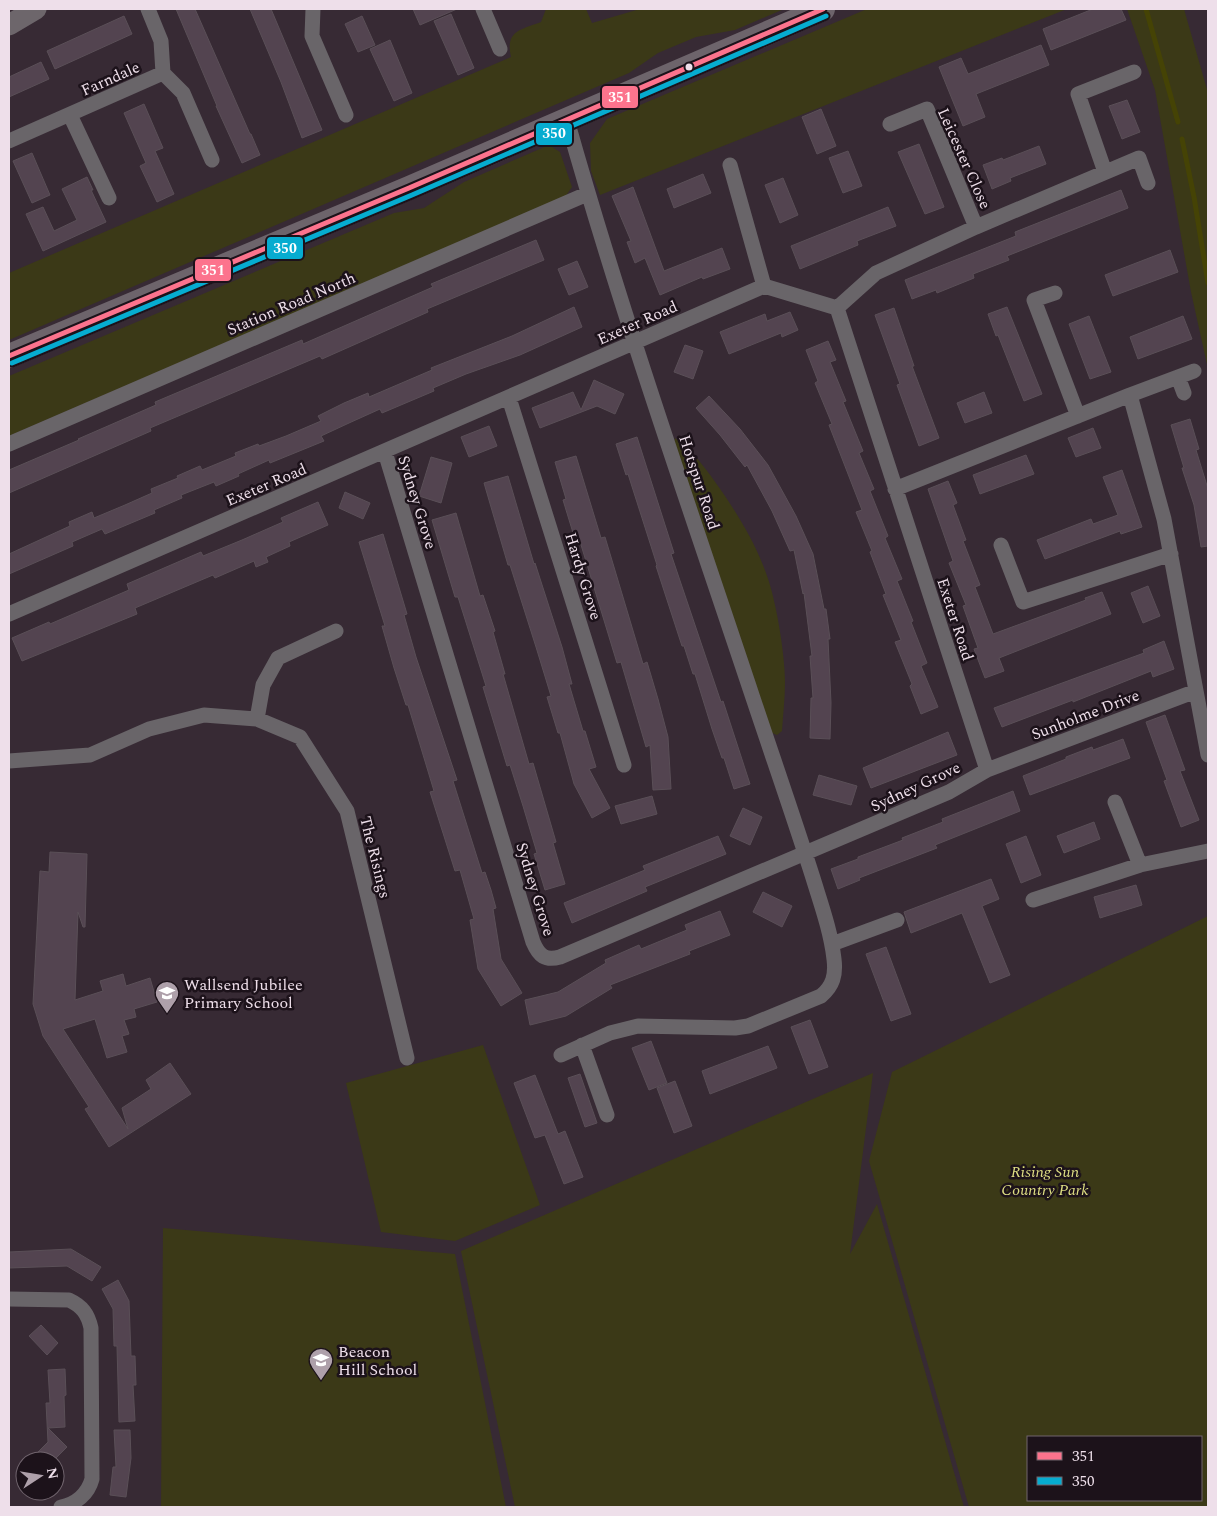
<svg xmlns="http://www.w3.org/2000/svg" width="1217" height="1516" font-family="Spectral,serif">
<style>
.green{fill:#3b3917;fill-rule:evenodd}
.lines{fill:none;stroke-linecap:round;stroke-linejoin:round}
.stream{stroke:#454305;stroke-width:5}
.building{fill:#534450;stroke:#5a4f57}
.street{stroke:#696569;stroke-width:15}
.secondary{stroke:#6d666b;stroke-width:21}
.primary{stroke:#6d646b;stroke-width:24}
.bus-1-casing{stroke:#1c121a;stroke-width:9}
.bus-2-casing{stroke:#1c121a;stroke-width:9}
.bus-1{stroke:#fc738d;stroke-width:5}
.bus-2{stroke:#06acd0;stroke-width:5}
.bus-dot{fill:#eedfea;stroke:#1c121a;stroke-width:2}
.labels{text-anchor:middle;stroke-width:5;stroke-linejoin:round;paint-order:stroke}
.street-label{font-size:16px;fill:#eedfea;stroke:#1c121a}
.poi-label{font-size:16px;fill:#eedfea;stroke:#1c121a;text-anchor:start}
.park-label{font-size:16px;font-style:italic;fill:#dede83;stroke:#1c121a}
.line-badge{stroke:#1c121a;stroke-width:2}
.badge-label{font-size:14px;text-anchor:middle;font-weight:bold;fill:#fff}
</style>
<rect width="100%" height="100%" fill="#372a34"/>
<path class="green" d="M546,9H586L592,23L640,9H784L735,30L696,37L658,53L629,73L9,340V273L511,57C505,30 521,30 541,22Z
M867,9H1067L600,195L591,171L590,143L607,119Z
M1127,9H1184L1208,93V369L1191,292L1155,90Z
M549,145L560,152L572,187L565,197L9,436V376L394,213L424,208L464,182Z
M675,438C694,451 712,477 725,496C741,520 756,545 766,573C776,599 785,654 785,682C785,698 783,715 782,731L777,735L770,732L674,443Z
M1208,916V1507H969L869,1161L892,1072ZM1201,1437V1500H1028V1437Z
M483,1045L540,1205L455,1241L381,1232L346,1083Z
M873,1073L850,1254L877,1204L964,1507H515L461,1251Z
M163,1228L455,1254L506,1507H161Z"/>
<g class="lines">
<path class="stream" d="M1146,9L1178,122
M1182,139L1194,197L1208,283"/>
</g>
<path class="building" d="M176,9H195L250,134H251L260,155L242,163L216,106H217Z
M250,9H271L322,130L302,138L281,82Z
M413,9H457L420,25Z
M1093,9H1121L1126,20L1051,50L1043,29Z
M451,14L474,68L458,75L434,21Z
M124,16L132,34L55,69L47,51Z
M362,16L375,45L358,52L345,24Z
M390,40L412,93L394,101L370,49Z
M1041,45L1049,65L976,94L985,117L963,126L939,67L961,58L968,74Z
M41,62L49,79L9,97V77Z
M1127,100L1140,132L1122,139L1109,106Z
M144,104L163,148L155,151L174,194L157,202L140,166L146,163L124,113Z
M821,109L836,146L817,154L802,117Z
M919,144L944,207L925,214L898,152Z
M1039,146L1046,164L1010,178L1011,181L992,189L983,165L1002,158L1003,160Z
M848,151L862,186L843,193L829,158Z
M32,153L50,195L32,203L13,161Z
M703,174L711,193L674,208L667,189Z
M87,177L93,190H91L106,222L43,251L26,214L43,207L54,231L77,220L62,189Z
M783,178L798,215L780,223L765,185Z
M633,187L664,271L722,248L730,269L703,279L702,277L660,295L645,258L635,263L627,242L631,241L612,196Z
M1121,190L1128,208L1007,256L1009,260L973,274L974,278L937,293L936,290L912,299L905,280L1016,236L1015,232Z
M888,207L896,226L857,241L858,245L800,269L791,246Z
M536,240L544,260L427,309L428,312L322,359L320,356L150,428L151,431L9,493V470L79,440L78,439L156,405L155,402L302,340L303,344L433,287L431,284Z
M1170,250L1178,272L1113,296L1105,275Z
M577,261L588,287L569,295L558,269Z
M574,307L582,327L520,355L466,374L433,388L434,391L382,413L380,409L349,423L321,436L324,441L270,463L269,460L238,474L239,476L216,486L214,482L181,495L182,498L154,510L155,513L105,534L102,529L72,542L73,546L9,574V554L70,526L69,522L92,512L94,518L125,505L152,493L151,489L178,478L177,476L200,466L202,470L236,456L235,453L258,444L259,446L286,436L321,421L318,416L344,403L368,393L369,397L432,370L431,368L512,336Z
M1007,307L1042,394L1024,401L998,335L996,336L988,314Z
M894,308L914,366H912L939,438L919,446L897,385L900,384L875,315Z
M790,312L798,330L782,337L781,333L729,354L720,332L765,314L767,321Z
M1089,316L1111,372L1090,379L1069,324Z
M1183,316L1192,339L1138,359L1130,337Z
M828,341L836,360L830,362L846,401L843,402L863,451L859,453L874,489L870,491L888,536L885,538L902,579L897,581L913,621L911,622L927,663L921,666L938,707L921,714L910,686L912,684L895,642L901,640L883,595L886,594L870,552L872,551L856,512L862,510L829,425L832,424L815,383L818,381L806,350Z
M685,345L703,351L693,379L674,372Z
M594,380L624,394L615,414L597,406L540,428L532,408L573,392L581,410Z
M984,392L992,413L965,423L957,403Z
M709,396L740,429L768,465L796,516L813,554L824,609H826L830,639H828L831,703L830,739L810,738L811,698H813L810,656H812L804,593L803,594L794,550L790,551L772,511L747,465L745,467L720,435L696,408Z
M1190,419L1199,449L1196,450L1208,489V546L1201,547L1194,505L1182,468H1184L1171,425Z
M489,426L497,446L469,457L461,437Z
M1093,428L1101,448L1076,457L1068,438Z
M637,437L674,553L671,554L721,702L723,701L750,784L734,789L724,758H722L712,729L695,674H693L684,646H682L656,566L657,565L628,474L626,475L616,444Z
M1026,455L1034,474L980,494L973,475Z
M576,456L601,538L605,537L643,664L647,662L658,699L668,737L671,789L653,790L650,745L646,747L621,662L617,663L578,535L574,536L563,500L566,499L555,462Z
M431,457L452,463L441,503L419,496Z
M1122,470L1142,527L1121,534L1120,531L1045,559L1037,540L1091,519L1093,524L1118,515L1103,477Z
M508,476L534,564L535,563L562,647L572,684H569L583,731H585L596,767L589,769L610,808L592,818L574,784L560,733H558L547,697L551,696L536,647L510,565H508L484,483Z
M948,481L957,503L953,505L966,540L963,541L980,585L975,587L993,634L1086,600L1085,598L1102,592L1111,614L999,658L1004,671L985,678L974,649L978,648L963,606L966,605L949,563L953,561L928,489Z
M345,492L370,503L363,519L339,508Z
M318,502L328,525L289,542L290,546L266,557L268,562L256,567L254,561L215,578L213,575L135,608L137,614L22,661L12,638L49,622L50,624L129,590L127,584L201,552L203,556L242,540L283,522L281,518Z
M456,513L480,596L483,595L495,631L493,632L505,674H503L529,764L533,763L556,842L553,843L565,884L545,890L534,854L537,853L523,806L510,765L507,766L483,687L486,686L458,597H455L432,520Z
M383,534L407,614L404,615L416,657L457,780L453,781L482,873L485,872L491,890L496,908L493,909L501,959L522,993L501,1006L478,969L470,920L474,919L460,870L455,871L430,792L434,791L408,705H406L394,668L382,626H385L359,542Z
M1148,586L1160,616L1143,623L1131,593Z
M1164,641L1174,669L1153,677L1151,671L1073,702V700L1002,727L994,708L1144,653L1143,650Z
M1165,715L1185,770L1180,771L1199,820L1181,827L1164,781L1167,780L1146,722Z
M948,732L957,755L871,788L863,768Z
M1123,739L1130,758L1030,795L1023,776L1066,759V757L1092,747L1093,750Z
M819,775L857,786L851,805L813,795Z
M1013,791L1020,811L935,845L937,848L859,878L860,880L838,889L831,869L858,859V857L903,840L902,838L943,822L942,819Z
M652,796L657,814L621,824L615,806Z
M743,808L762,817L750,845L730,836Z
M1094,822L1100,839L1064,853L1057,836Z
M718,836L726,854L645,887L647,891L572,923L564,903L645,870L643,866Z
M1026,836L1041,875L1021,883L1006,844Z
M50,852L87,854L85,927H83L78,912L75,1000L103,991L100,981L123,974L126,986L150,978L157,1002L134,1009L136,1017L124,1020L129,1034L122,1036L127,1052L107,1058L95,1019L63,1029L128,1129L122,1108L151,1089L146,1080L170,1063L191,1094L109,1147L85,1109L89,1107L43,1036L33,1004L40,871L49,872Z
M991,879L999,899L982,906L1010,975L990,983L962,913L911,933L904,912Z
M1136,885L1142,905L1100,918L1094,897Z
M763,892L792,906L782,927L753,912Z
M720,911L730,935L689,951L690,954L610,985L612,988L566,1016L530,1025L525,1000L558,992L606,963L605,960L639,945L641,949L687,930L685,925Z
M886,947L911,1014L891,1021L866,954Z
M810,1020L828,1067L809,1074L791,1027Z
M651,1041L667,1083L649,1090L632,1048Z
M768,1046L777,1068L710,1094L702,1071Z
M580,1074L597,1123L585,1127L568,1078Z
M535,1075L558,1134L565,1131L583,1177L564,1184L545,1135L535,1138L514,1083Z
M675,1081L692,1126L674,1133L657,1088Z
M71,1249L101,1267L92,1281L67,1266L9,1268V1252Z
M118,1280L129,1301L131,1356H135L136,1385H133L135,1421L119,1422L117,1346H114L113,1309L102,1289Z
M41,1325L58,1343L47,1355L29,1336Z
M65,1369L66,1395L64,1396L65,1427L48,1428L67,1447L53,1461H29L48,1442L46,1403H50L48,1370Z
M114,1430H130L131,1458L126,1497L110,1495L113,1467H116Z"/>
<g class="lines">
<path class="street" d="M148,9L161,41L163,73L183,93L212,160
M313,9L312,36L346,115
M483,9L500,49
M70,115L109,198
M890,124L927,109L976,227
M9,141L163,73
M730,165L764,286
M1105,172L1078,94L1134,72
M1055,293L1034,300L1078,416
M837,308L876,273L976,227L1139,158L1148,183
M1178,377L1184,393
M1130,395L1194,371
M509,398L624,765
M9,444L587,194
M385,452L533,942C539,956 545,961 560,957L949,792L987,770L1196,691
M895,489L1130,395L1164,519L1208,755
M1001,545L1023,602L1171,554
M9,614L764,286L837,308L987,770
M257,719L263,685L278,658L336,631
M9,761L90,755L149,729L204,715L257,719L300,737L347,811L407,1058
M1115,802L1140,865
M1033,900L1140,865L1208,851
M832,944L897,920
M582,1045L607,1115
M561,1055L610,1033L638,1026L735,1028L748,1026L821,996C833,986 836,975 834,959C831,932 821,904 813,878C794,818 773,758 753,698C689,506 622,315 567,120
M9,1299L69,1300C82,1306 88,1314 91,1328L92,1479C88,1494 76,1504 61,1507"/>
<path class="secondary" d="M9,25L36,9"/>
<path class="primary" d="M9,356L409,188L823,9"/>
<g class="bus-1-casing">
<path id="bus-1" d="M9,356L409,188L823,9"/>
</g>
<g class="bus-2-casing">
<path id="bus-2" d="M12,363L412,195L826,16"/>
</g>
<use href="#bus-1" class="bus-1"/>
<use href="#bus-2" class="bus-2"/>
</g>
<defs>
<g id="school-pin" transform="scale(1.25)"><path d="M0 17L-7.5 6A9.5 9.5 0 1 1 7.5 6Z" fill="#aea0aa" stroke="#1c121a"/><path d="M0-5L7-2L0 1L-7-2ZM-4 1L0 2.5L4 1V4Q0 6-4 4Z" fill="#fff"/></g>
</defs>
<g fill-rule="evenodd">
<use href="#school-pin" x="167" y="993"/>
<use href="#school-pin" x="321" y="1360"/>
</g>
<circle class="bus-dot" cx="689" cy="67" r="4.5"/>
<g class="labels">
<g class="street-label">
<text transform="translate(110 78) rotate(-24)" y="6">Farndale</text>
<text transform="translate(965 158) rotate(66)" y="6">Leicester Close</text>
<text transform="translate(291 303) rotate(-23)" y="6">Station Road North</text>
<text transform="translate(637 322) rotate(-24)" y="6">Exeter Road</text>
<text transform="translate(700 482) rotate(72)" y="6">Hotspur Road</text>
<text transform="translate(266 484) rotate(-23)" y="6">Exeter Road</text>
<text transform="translate(418 502) rotate(73)" y="6">Sydney Grove</text>
<text transform="translate(584 576) rotate(73)" y="6">Hardy Grove</text>
<text transform="translate(956 619) rotate(72)" y="6">Exeter Road</text>
<text transform="translate(1085 714) rotate(-21)" y="6">Sunholme Drive</text>
<text transform="translate(915 786) rotate(-25)" y="6">Sydney Grove</text>
<text transform="translate(376 857) rotate(76)" y="6">The Risings</text>
<text transform="translate(536 889) rotate(73)" y="6">Sydney Grove</text>
</g>
<g class="poi-label">
<text x="184" y="990">Wallsend Jubilee<tspan x="184" dy="18">Primary School</tspan></text>
<text x="338" y="1357">Beacon<tspan x="338" dy="18">Hill School</tspan></text>
</g>
<g class="park-label">
<text x="1045" y="1177">Rising Sun<tspan x="1045" dy="18">Country Park</tspan></text>
</g>
</g>
<g class="line-badge">
<rect x="601" y="85" width="38" height="24" rx="5" fill="#fc738d"/>
<rect x="535" y="122" width="38" height="24" rx="5" fill="#06acd0"/>
<rect x="266" y="236" width="38" height="24" rx="5" fill="#06acd0"/>
<rect x="194" y="258" width="38" height="24" rx="5" fill="#fc738d"/>
</g>
<g class="badge-label">
<text x="620" y="102">351</text>
<text x="554" y="138">350</text>
<text x="285" y="253">350</text>
<text x="213" y="275">351</text>
</g>
<rect width="1217" height="1516" fill="none" stroke="#eedfea" stroke-width="20"/>
<rect x="1027" y="1436" width="175" height="65" fill="#1c121a" stroke="#70646d"/>
<rect x="1037" y="1452" width="25" height="8" fill="#fc738d" stroke="#70646d"/>
<text x="1072" y="1461" font-size="15" fill="#eedfea">351</text>
<rect x="1037" y="1477" width="25" height="8" fill="#06acd0" stroke="#70646d"/>
<text x="1072" y="1486" font-size="15" fill="#eedfea">350</text>
<g transform="translate(40 1476) rotate(78)"><circle r="24" fill="#1c121a" stroke="#70646d"/>
<path d="M0-4L9 19L0 12L-9 19Z" fill="#aea0aa"/>
<text y="-8" font-size="14" font-weight="bold" text-anchor="middle" fill="#eedfea">N</text>
</g>
</svg>
